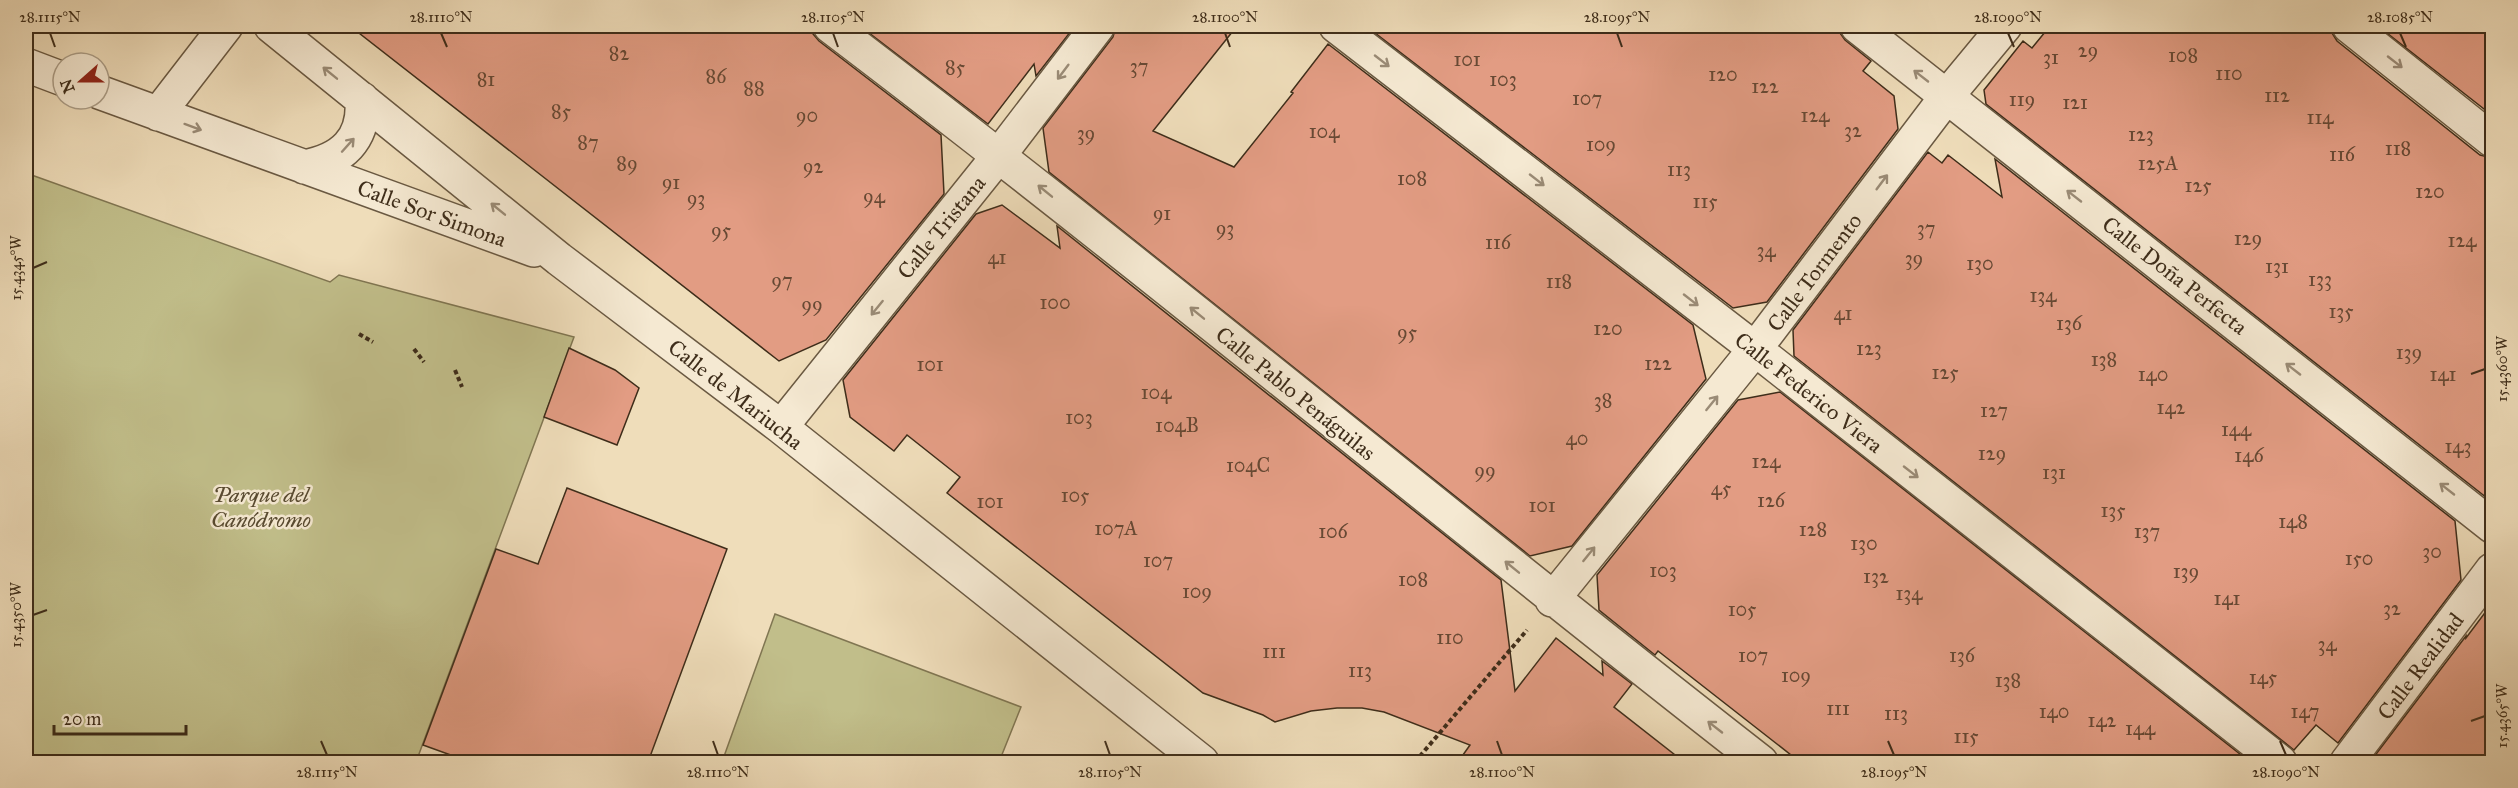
<svg xmlns="http://www.w3.org/2000/svg" width="2518" height="788" font-family="'IM FELL Great Primer',serif">
<style>
.green{fill:#c1be8a;stroke:#807652;stroke-width:1.5}
.building{fill:#e29c83;stroke:#3e2d1a;stroke-width:1.5}
.lines{fill:none;stroke-linecap:round;stroke-linejoin:round}
.street-casing{stroke:#6a5942;stroke-width:36}
.path{stroke:#3e2d1a;stroke-width:4;stroke-dasharray:4.5 3;stroke-linecap:butt}
.street{stroke:#f5e9d2;stroke-width:33}
.oneway{stroke:#9a8b76}
.ticks{fill:none;stroke:#3e2d1a;stroke-width:2}
.labels{text-anchor:middle;stroke-width:5;stroke-linejoin:round;paint-order:stroke}
.number-label{font-size:20px;fill:#674934}
.street-label{font-size:22px;fill:#3e2d1a;stroke:#f5e9d2}
.park-label{font-size:22px;font-style:italic;fill:#584a30;stroke:#f5e9d2}
.neatline{fill:none;stroke:#3e2d1a;stroke-width:2}
.ticks-label{font-size:15px;text-anchor:middle;fill:#3e2d1a}
</style>
<rect width="100%" height="100%" fill="#efddba"/>
<filter id="stains"><feTurbulence type="fractalNoise" baseFrequency=".00333" numOctaves="4"/><feColorMatrix values="0 0 0 0 .2 0 0 0 0 .09 0 0 0 0 .02 0 0 0 .5 -.17"/></filter>
<radialGradient id="worn" r=".72"><stop offset=".6" stop-color="#630" stop-opacity="0"/><stop offset="1" stop-color="#630" stop-opacity=".3"/></radialGradient>
<path class="green" d="M26,173L330,282L339,275L574,337L416,762H26Z
M775,614L1021,707L999,762H722Z"/>
<path class="building" d="M350,26H812L813,34L819,41L941,135L944,194L826,340L779,361Z
M860,26H1075L1036,76L1034,64L988,124Z
M1116,26H1237L1153,131L1234,167L1293,93L1291,92L1328,44L1693,325L1706,379L1572,546L1530,556L1049,172L1043,128L1113,37Z
M1366,26H1839L1840,33L1845,40L1871,61L1863,71L1894,96L1898,129L1767,302L1733,308Z
M2050,26H2331L2332,33L2337,41L2480,155L2493,158V498H2487L1986,104L1984,90L2023,41L2032,48Z
M2378,26H2493V116Z
M1928,152L1942,163L1948,155L2002,197L1995,159L2455,521L2461,580L2338,743L2316,725L2294,750L1794,356L1793,330Z
M1002,205L1060,248L1057,226L1501,580L1515,691L1556,638L1603,675L1602,661L1632,684L1614,707L1684,762H1458L1470,745L1384,712L1362,708H1337L1311,711L1275,722L1263,715L1203,693L947,493L960,477L907,435L894,451L850,417L843,380L976,214Z
M569,348L615,370L639,388L617,445L544,417Z
M1780,392L2250,762H1800L1658,651L1655,655L1599,610L1597,575L1738,400Z
M567,488L727,549L648,762H470L423,745L496,549L538,564Z
M2493,602V762H2370L2466,636V638Z"/>
<g class="lines">
<g class="street-casing">
<path id="street" d="M271,26L559,259L781,427L1202,762
M830,26C1145,265 1449,519 1761,762
M1336,26L1755,349L2280,762
M1857,26L2492,526
M2349,26L2492,140
M26,65L63,79
M99,92L534,250
M158,114L226,26
M304,167C342,160 365,140 362,99
M781,427L1000,154L1098,26
M1552,600L1755,349L1947,96L2005,26
M2347,762L2492,570"/>
</g>
<path class="path" d="M359,334L373,342
M414,349L424,362
M455,370L462,387
M1415,762L1527,630"/>
<use href="#street" class="street"/>
</g>
<defs><path id="oneway-shaft" d="M-6 0H5M1.5-3L5.5 0L1.5 3" fill="none" stroke-width="1.6" stroke-linecap="round" stroke-linejoin="round" transform="scale(1.5)"/></defs>
<g class="oneway">
<use href="#oneway-shaft" transform="translate(1382 61) rotate(38)"/>
<use href="#oneway-shaft" transform="translate(2395 62) rotate(38)"/>
<use href="#oneway-shaft" transform="translate(1063 72) rotate(127)"/>
<use href="#oneway-shaft" transform="translate(330 73) rotate(-141)"/>
<use href="#oneway-shaft" transform="translate(1921 76) rotate(-142)"/>
<use href="#oneway-shaft" transform="translate(193 127) rotate(20)"/>
<use href="#oneway-shaft" transform="translate(348 145) rotate(-48)"/>
<use href="#oneway-shaft" transform="translate(1537 180) rotate(38)"/>
<use href="#oneway-shaft" transform="translate(1882 182) rotate(-53)"/>
<use href="#oneway-shaft" transform="translate(1045 191) rotate(-141)"/>
<use href="#oneway-shaft" transform="translate(2074 196) rotate(-142)"/>
<use href="#oneway-shaft" transform="translate(498 209) rotate(-141)"/>
<use href="#oneway-shaft" transform="translate(1691 300) rotate(38)"/>
<use href="#oneway-shaft" transform="translate(877 308) rotate(129)"/>
<use href="#oneway-shaft" transform="translate(1197 313) rotate(-141)"/>
<use href="#oneway-shaft" transform="translate(2293 369) rotate(-142)"/>
<use href="#oneway-shaft" transform="translate(1712 403) rotate(-51)"/>
<use href="#oneway-shaft" transform="translate(1911 472) rotate(38)"/>
<use href="#oneway-shaft" transform="translate(2447 489) rotate(-142)"/>
<use href="#oneway-shaft" transform="translate(1589 554) rotate(-51)"/>
<use href="#oneway-shaft" transform="translate(1512 567) rotate(-141)"/>
<use href="#oneway-shaft" transform="translate(1715 727) rotate(-142)"/>
</g>
<path class="ticks" d="M50,33L55,47M441,33L447,47M833,33L838,47M1225,33L1230,47M1617,33L1622,47M2008,33L2014,47M2400,33L2406,47M33,268L47,262M2471,374L2485,369M33,615L47,610M2471,721L2485,716M321,741L327,755M713,741L718,755M1105,741L1110,755M1497,741L1502,755M1888,741L1894,755M2280,741L2286,755"/>
<g class="labels">
<g class="number-label">
<text x="2088" y="57">29</text>
<text x="619" y="60">82</text>
<text x="2183" y="62">108</text>
<text x="2051" y="64">31</text>
<text x="1467" y="66">101</text>
<text x="1139" y="73">37</text>
<text x="955" y="74">85</text>
<text x="2229" y="80">110</text>
<text x="1723" y="81">120</text>
<text x="716" y="83">86</text>
<text x="486" y="86">81</text>
<text x="1503" y="86">103</text>
<text x="1765" y="93">122</text>
<text x="754" y="95">88</text>
<text x="2277" y="102">112</text>
<text x="1587" y="105">107</text>
<text x="2022" y="106">119</text>
<text x="2075" y="109">121</text>
<text x="561" y="118">85</text>
<text x="807" y="122">90</text>
<text x="1815" y="122">124</text>
<text x="2320" y="124">114</text>
<text x="1853" y="137">32</text>
<text x="1324" y="138">104</text>
<text x="1086" y="140">39</text>
<text x="2141" y="141">123</text>
<text x="588" y="149">87</text>
<text x="1601" y="151">109</text>
<text x="2398" y="155">118</text>
<text x="2342" y="161">116</text>
<text x="627" y="170">89</text>
<text x="2158" y="170">125A</text>
<text x="813" y="173">92</text>
<text x="1679" y="176">113</text>
<text x="1412" y="185">108</text>
<text x="671" y="189">91</text>
<text x="2198" y="192">125</text>
<text x="2430" y="198">120</text>
<text x="874" y="203">94</text>
<text x="696" y="205">93</text>
<text x="1705" y="208">115</text>
<text x="1162" y="220">91</text>
<text x="1225" y="235">93</text>
<text x="1926" y="235">37</text>
<text x="721" y="237">95</text>
<text x="2248" y="245">129</text>
<text x="2462" y="247">124</text>
<text x="1498" y="249">116</text>
<text x="1766" y="257">34</text>
<text x="997" y="264">41</text>
<text x="1914" y="265">39</text>
<text x="1980" y="270">130</text>
<text x="2277" y="273">131</text>
<text x="2320" y="286">133</text>
<text x="782" y="287">97</text>
<text x="1559" y="288">118</text>
<text x="2043" y="302">134</text>
<text x="1055" y="309">100</text>
<text x="812" y="311">99</text>
<text x="2341" y="318">135</text>
<text x="1843" y="320">41</text>
<text x="2069" y="330">136</text>
<text x="1608" y="335">120</text>
<text x="1407" y="339">95</text>
<text x="1869" y="355">123</text>
<text x="2409" y="359">139</text>
<text x="2104" y="366">138</text>
<text x="1658" y="370">122</text>
<text x="930" y="371">101</text>
<text x="1945" y="379">125</text>
<text x="2153" y="381">140</text>
<text x="2443" y="381">141</text>
<text x="1156" y="399">104</text>
<text x="1603" y="407">38</text>
<text x="2171" y="414">142</text>
<text x="1994" y="417">127</text>
<text x="1079" y="424">103</text>
<text x="1177" y="432">104B</text>
<text x="2236" y="436">144</text>
<text x="1577" y="445">40</text>
<text x="2458" y="453">143</text>
<text x="1992" y="460">129</text>
<text x="2249" y="462">146</text>
<text x="1766" y="468">124</text>
<text x="1248" y="472">104C</text>
<text x="1485" y="477">99</text>
<text x="2054" y="479">131</text>
<text x="1721" y="495">45</text>
<text x="1075" y="502">105</text>
<text x="1771" y="507">126</text>
<text x="990" y="508">101</text>
<text x="1542" y="512">101</text>
<text x="2113" y="517">135</text>
<text x="2293" y="528">148</text>
<text x="1116" y="535">107A</text>
<text x="1813" y="536">128</text>
<text x="1333" y="538">106</text>
<text x="2147" y="538">137</text>
<text x="1864" y="550">130</text>
<text x="2432" y="558">30</text>
<text x="2359" y="565">150</text>
<text x="1158" y="567">107</text>
<text x="1663" y="577">103</text>
<text x="2186" y="578">139</text>
<text x="1876" y="583">132</text>
<text x="1413" y="586">108</text>
<text x="1197" y="598">109</text>
<text x="1909" y="600">134</text>
<text x="2227" y="605">141</text>
<text x="2392" y="615">32</text>
<text x="1742" y="616">105</text>
<text x="1450" y="644">110</text>
<text x="2327" y="651">34</text>
<text x="1274" y="658">111</text>
<text x="1753" y="662">107</text>
<text x="1962" y="662">136</text>
<text x="1360" y="677">113</text>
<text x="1796" y="682">109</text>
<text x="2263" y="684">145</text>
<text x="2008" y="687">138</text>
<text x="1838" y="715">111</text>
<text x="2054" y="718">140</text>
<text x="2305" y="718">147</text>
<text x="1896" y="720">113</text>
<text x="2102" y="727">142</text>
<text x="2140" y="735">144</text>
<text x="1966" y="743">115</text>
</g>
<g class="street-label">
<text transform="translate(432 213) rotate(20)" y="8">Calle Sor Simona</text>
<text transform="translate(941 227) rotate(-51)" y="8">Calle Tristana</text>
<text transform="translate(1814 272) rotate(-53)" y="8">Calle Tormento</text>
<text transform="translate(2175 275) rotate(38)" y="8">Calle Doña Perfecta</text>
<text transform="translate(1809 392) rotate(38)" y="8">Calle Federico Viera</text>
<text transform="translate(1296 393) rotate(39)" y="8">Calle Pablo Penáguilas</text>
<text transform="translate(736 394) rotate(38)" y="8">Calle de Mariucha</text>
<text transform="translate(2420 666) rotate(-53)" y="8">Calle Realidad</text>
</g>
<g class="park-label">
<text x="261" y="502">Parque del<tspan x="261" dy="25">Canódromo</tspan></text>
</g>
</g>
<rect width="2518" height="788" fill="none" stroke="#efddba" stroke-width="66"/>
<g transform="translate(81 81) rotate(249)"><circle r="28" fill="#f5e9d2" stroke="#ac9e88" stroke-width="1.5"/>
<path d="M0-4.5L10 22L0 15L-10 22Z" fill="#8f2418"/>
<text y="-9" font-size="16" font-weight="bold" text-anchor="middle" fill="#3e2d1a">N</text>
</g>
<path d="M54 725v9h132v-9" fill="none" stroke="#3e2d1a" stroke-width="3"/>
<text x="63" y="725" font-size="18" fill="#3e2d1a" stroke="#f5e9d2" stroke-width="4.5" paint-order="stroke">20 m</text>
<rect x="33" y="33" width="2452" height="722" class="neatline"/>
<g class="ticks-label">
<text x="50" y="22">28.1115°N</text>
<text x="441" y="22">28.1110°N</text>
<text x="833" y="22">28.1105°N</text>
<text x="1225" y="22">28.1100°N</text>
<text x="1617" y="22">28.1095°N</text>
<text x="2008" y="22">28.1090°N</text>
<text x="2400" y="22">28.1085°N</text>
<text transform="translate(16 268) rotate(-90)" y="5">15.4345°W</text>
<text transform="translate(2502 369) rotate(-90)" y="5">15.4360°W</text>
<text transform="translate(16 615) rotate(-90)" y="5">15.4350°W</text>
<text transform="translate(2502 716) rotate(-90)" y="5">15.4365°W</text>
<text x="327" y="777">28.1115°N</text>
<text x="718" y="777">28.1110°N</text>
<text x="1110" y="777">28.1105°N</text>
<text x="1502" y="777">28.1100°N</text>
<text x="1894" y="777">28.1095°N</text>
<text x="2286" y="777">28.1090°N</text>
</g>
<rect width="100%" height="100%" filter="url(#stains)"/>
<rect width="100%" height="100%" fill="url(#worn)"/>
</svg>
